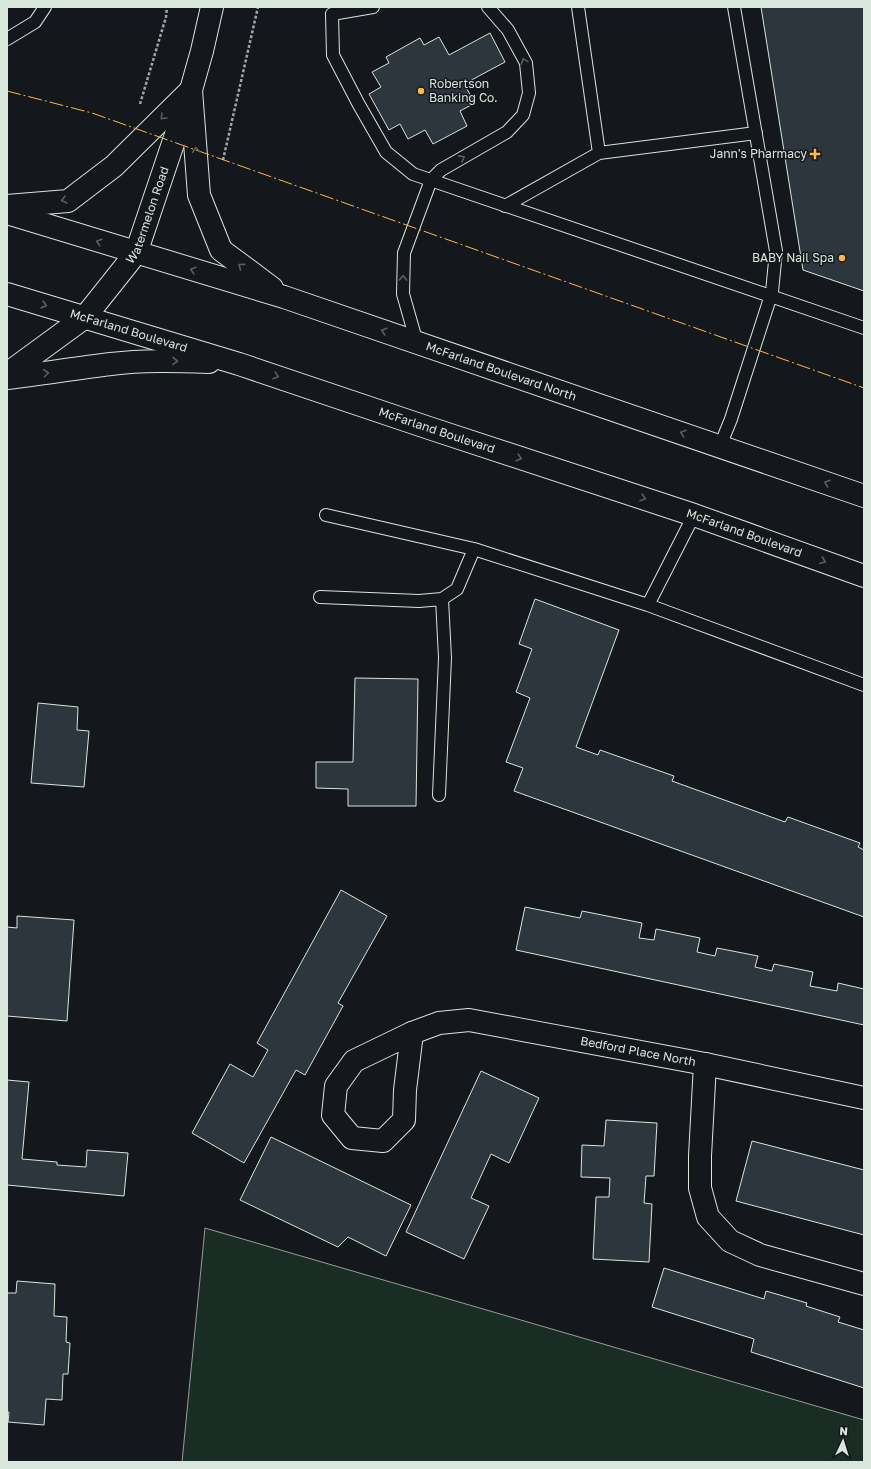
<svg xmlns="http://www.w3.org/2000/svg" width="871" height="1469" font-family="'Golos Text',sans-serif">
<style>
.green{fill:#1a2d24;stroke:#939e99}
.building{fill:#2c363c;stroke:#d8e6dc}
.lines{fill:none;stroke-linecap:round;stroke-linejoin:round}
.service-casing{stroke:#d8e6dc;stroke-width:14}
.minor-casing{stroke:#d8e6dc;stroke-width:24}
.secondary-casing{stroke:#d8e6dc;stroke-width:24}
.trunk-casing{stroke:#d8e6dc;stroke-width:24}
.path{stroke:#9da8a2;stroke-width:2.5;stroke-dasharray:3 2;stroke-linecap:butt}
.service{stroke:#14181c;stroke-width:12}
.minor{stroke:#14181c;stroke-width:22}
.secondary{stroke:#14181c;stroke-width:22}
.trunk{stroke:#14181c;stroke-width:22}
.power{stroke:#ffb74d;stroke-width:1;stroke-dasharray:14 3 2 3;stroke-linecap:butt}
.oneway{stroke:#59605f}
.poi-dot{fill:#ffb74d;stroke:#14181c;stroke-width:1.5}
.labels{text-anchor:middle;stroke-width:3;stroke-linejoin:round;paint-order:stroke}
.poi-label{font-size:12px;fill:#d8e6dc;stroke:#14181c;text-anchor:end}
.street-label{font-size:12px;fill:#d8e6dc;stroke:#14181c}
</style>
<rect width="100%" height="100%" fill="#14181c"/>
<path class="green" d="M205,1228L864,1420V1462H182Z"/>
<path class="building" d="M761,7H864V291L803,270Z
M490,33L505,62L464,84L475,103L460,111L467,126L433,144L425,130L408,139L400,124L389,130L369,94L381,87L372,72L389,63L386,57L420,38L424,45L439,37L449,55Z
M535,599L619,630L576,747L598,755L600,750L674,776L672,781L785,822L788,817L860,843L858,847L864,850V917L514,791L523,768L506,762L530,698L516,692L532,649L519,644Z
M355,678L418,679L416,806H348V789L316,788V762H353Z
M38,703L78,707L77,730L89,731L84,787L31,783Z
M341,890L387,916L338,1003L343,1006L305,1075L296,1070L244,1163L192,1133L230,1064L253,1077L268,1050L257,1043Z
M525,907L580,918L582,911L642,923L639,938L654,940L656,929L700,938L697,952L715,956L717,948L758,956L755,967L772,971L774,964L813,972L810,986L837,991L838,983L864,989V1025L516,950Z
M17,916L74,920L67,1021L7,1016V927L17,928Z
M481,1071L539,1098L509,1163L491,1154L471,1198L489,1206L464,1259L406,1232Z
M7,1080L29,1082L22,1159L57,1162V1165L86,1167L87,1150L128,1153L124,1196L7,1185Z
M606,1120L657,1123L654,1176H646L644,1203L652,1204L649,1262L593,1259L596,1197H609L610,1178L581,1177L582,1145L604,1146Z
M271,1137L411,1205L386,1256L348,1237L338,1247L240,1200Z
M752,1141L864,1170V1235L736,1201Z
M664,1268L764,1299L766,1291L807,1303L806,1306L840,1317L838,1322L864,1330V1388L751,1352L754,1339L652,1307Z
M17,1281L55,1284L54,1316L67,1317L66,1342L70,1343L68,1374H63L62,1400L46,1399L44,1425L8,1422L9,1412H7V1293H16Z"/>
<g class="lines">
<g class="service-casing">
<path id="service" d="M373,7L332,14L333,55L358,103L386,152L413,174L864,328
M578,7L599,153
M7,39L35,22L45,7
M505,206L599,153L756,133
M417,343L403,294L404,253L431,180L441,170L507,132L523,115L529,93L526,63L508,30L488,7
M720,446L731,419L772,292L776,251L734,7
M326,515L474,549L648,605L864,685
M320,597L419,601L442,599L457,589L474,549
M648,605L694,515
M439,795L445,658L442,599"/>
</g>
<g class="minor-casing">
<g id="minor">
<path id="s1" d="M412,1033L439,1023L469,1020L705,1064L864,1098"/>
<path d="M412,1033L405,1090L404,1120L383,1141L352,1138L333,1115L336,1086L354,1061Z"/>
<path d="M705,1064L700,1156V1188L708,1217L730,1241L760,1255L864,1284"/>
</g>
</g>
<g class="secondary-casing">
<g id="secondary">
<path id="s2" d="M7,374L85,317L136,253L191,90L202,51L212,7"/>
</g>
</g>
<g class="trunk-casing">
<g id="trunk">
<path d="M191,90L199,195L221,250L272,288"/>
<path d="M7,206L68,201L114,166L191,90"/>
<path id="s3" d="M7,213L284,297L864,496"/>
<path id="s4" d="M7,294L239,364L429,428L694,515L864,576"/>
<path d="M7,378C42,374 76,368 111,364C143,360 176,361 209,362"/>
</g>
</g>
<path class="path" d="M140,104L166,17L167,7
M223,160L258,7"/>
<use href="#service" class="service"/>
<use href="#minor" class="minor"/>
<use href="#secondary" class="secondary"/>
<use href="#trunk" class="trunk"/>
<path class="power" d="M7,91L92,113L864,388"/>
</g>
<defs><path id="oneway-chevron" d="M-2-3.5L2.5 0L-2 3.5" fill="none" stroke-width="1.6" stroke-linecap="round" stroke-linejoin="round"/></defs>
<g class="oneway">
<use href="#oneway-chevron" transform="translate(524 61) rotate(-111)"/>
<use href="#oneway-chevron" transform="translate(163 117) rotate(135)"/>
<use href="#oneway-chevron" transform="translate(196 150) rotate(-95)"/>
<use href="#oneway-chevron" transform="translate(462 158) rotate(-29)"/>
<use href="#oneway-chevron" transform="translate(64 200) rotate(166)"/>
<use href="#oneway-chevron" transform="translate(99 242) rotate(-163)"/>
<use href="#oneway-chevron" transform="translate(241 266) rotate(-143)"/>
<use href="#oneway-chevron" transform="translate(193 270) rotate(-163)"/>
<use href="#oneway-chevron" transform="translate(403 278) rotate(-89)"/>
<use href="#oneway-chevron" transform="translate(44 305) rotate(16)"/>
<use href="#oneway-chevron" transform="translate(384 331) rotate(-161)"/>
<use href="#oneway-chevron" transform="translate(175 361) rotate(2)"/>
<use href="#oneway-chevron" transform="translate(46 373) rotate(-7)"/>
<use href="#oneway-chevron" transform="translate(276 376) rotate(19)"/>
<use href="#oneway-chevron" transform="translate(683 433) rotate(-161)"/>
<use href="#oneway-chevron" transform="translate(519 458) rotate(18)"/>
<use href="#oneway-chevron" transform="translate(827 483) rotate(-161)"/>
<use href="#oneway-chevron" transform="translate(643 498) rotate(18)"/>
<use href="#oneway-chevron" transform="translate(823 561) rotate(20)"/>
</g>
<g class="poi-dot">
<circle cx="421" cy="91" r="4"/>
<path d="M813 148h4v4h4v4h-4v4h-4v-4h-4v-4h4z"/>
<circle cx="842" cy="258" r="4"/>
</g>
<g class="labels">
<g class="poi-label">
<text x="429" y="88" text-anchor="start">Robertson<tspan x="429" dy="14">Banking Co.</tspan></text>
<text x="807" y="158">Jann's Pharmacy</text>
<text x="834" y="262">BABY Nail Spa</text>
</g>
<g class="street-label">
<text dy="4" stroke="none"><textPath href="#s2" startOffset="218">Watermelon Road</textPath></text>
<text dy="4" stroke="none"><textPath href="#s4" startOffset="127">McFarland Boulevard</textPath></text>
<text dy="4" stroke="none"><textPath href="#s3" startOffset="519">McFarland Boulevard North</textPath></text>
<text dy="4" stroke="none"><textPath href="#s4" startOffset="451">McFarland Boulevard</textPath></text>
<text dy="4" stroke="none"><textPath href="#s4" startOffset="775">McFarland Boulevard</textPath></text>
<text dy="4" stroke="none"><textPath href="#s1" startOffset="231">Bedford Place North</textPath></text>
</g>
</g>
<rect width="871" height="1469" fill="none" stroke="#d8e6dc" stroke-width="16"/>
<g transform="translate(843 1441) rotate(4)" stroke="#14181c" stroke-width="3" paint-order="stroke">
<path d="M0-3L7 15L0 10L-7 15Z" fill="#d8e6dc"/>
<text y="-6" font-size="11" font-weight="bold" text-anchor="middle" fill="#d8e6dc">N</text>
</g>
</svg>
